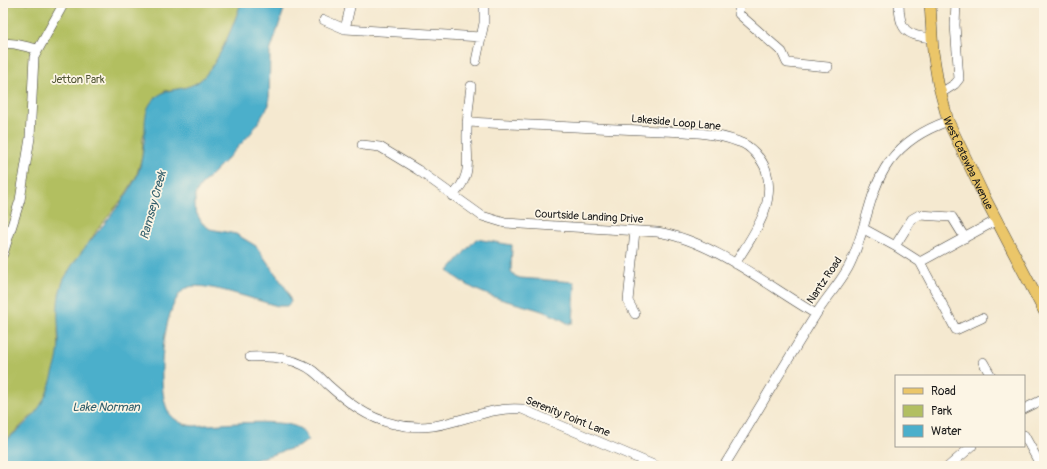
<svg xmlns="http://www.w3.org/2000/svg" width="1047" height="469" font-family="Pangolin,sans-serif">
<style>
.green{fill:#b2bf61;stroke:#676e3e}
.water{fill:#4bafcb;stroke:#346674}
.lines{fill:none;stroke-linecap:round;stroke-linejoin:round}
.minor-casing{stroke:#3d3b37;stroke-width:10}
.major-casing{stroke:#3d3b37;stroke-width:12}
.minor{stroke:#fff;stroke-width:9}
.major{stroke:#ebc669;stroke-width:11}
.labels{text-anchor:middle;stroke-width:3.5;stroke-linejoin:round;paint-order:stroke}
.park-label{font-size:11px;fill:#505534;stroke:#fcf5e5}
.street-label{font-size:11px;fill:#1c1c1c;stroke:#fcf5e5}
.water-label{font-size:12px;font-style:italic;fill:#315e6b;stroke:#fcf5e5}
</style>
<rect width="100%" height="100%" fill="#fcf5e5"/>
<filter id="ink" filterUnits="userSpaceOnUse"><feTurbulence type="fractalNoise" baseFrequency=".025" numOctaves="2"/><feDisplacementMap in="SourceGraphic" scale="8" xChannelSelector="R" yChannelSelector="G"/><feConvolveMatrix kernelMatrix="1 2 1 2 8 2 1 2 1" color-interpolation-filters="sRGB"/></filter>
<filter id="wash" filterUnits="userSpaceOnUse"><feTurbulence type="fractalNoise" baseFrequency=".012" numOctaves="4" result="noise"/><feDisplacementMap in="SourceGraphic" scale="16" xChannelSelector="R" yChannelSelector="G"/><feGaussianBlur stdDeviation="0.9" result="paint"/><feColorMatrix in="noise" values="0 0 0 0 0 0 0 0 0 0 0 0 0 0 0 0 0 1.4 0 .05"/><feComposite in="paint" operator="in"/></filter>
<g filter="url(#wash)">
<rect width="100%" height="100%" fill="#f5e9d0"/>
<path class="green" d="M3,3H241C234,24 216,71 198,82C188,89 176,89 164,91L143,136L142,157L136,177L123,198L97,230L64,281L58,331L59,357L51,388L41,407L3,443Z"/>
<path class="water" d="M241,3H286L270,52L269,105L252,132L228,158L202,184L195,195V210L202,223L210,229L236,234L256,246L287,290L291,302L287,306H278C258,301 206,282 189,287C162,295 154,394 170,414C174,419 181,424 188,425C193,427 200,425 206,425C229,424 280,418 299,428C304,431 306,436 308,440L300,446L235,466H3V443C31,419 43,411 53,374C57,362 59,352 59,339C58,319 55,299 64,279C82,244 119,213 136,178C142,164 144,145 145,131C145,122 145,112 150,104C163,85 181,93 198,82C216,70 234,24 241,3Z
M476,239L512,245L511,271L515,276L520,278L574,282L575,287L573,323L569,324C543,306 508,305 479,291C468,286 457,279 448,271Z"/>
</g>
<g filter="url(#ink)">
<g class="lines">
<g class="minor-casing">
<path id="minor" d="M739,3V14L782,52L787,63L828,67
M899,3C899,30 906,36 932,38
M324,20L345,29L481,37
M345,29L351,3
M3,43L15,44L37,49
M476,61L484,23V3
M941,93L955,84L959,79L955,25L956,3
M467,122C525,125 583,127 640,130C672,132 708,130 739,142C750,145 762,159 766,170C777,205 752,236 735,264
M362,145L380,147L418,170L482,216L505,223L657,232C712,240 768,286 816,314
M452,196C474,175 466,159 467,133C467,117 469,102 471,86
M864,229L895,246L920,262L997,220
M635,231L628,301L635,314
M895,246L912,219L919,215L952,217L965,238
M3,254L20,200L30,138L34,57L64,3
M920,262L956,330L982,318
M250,357C268,356 287,357 303,365C313,369 320,377 327,384C347,402 367,418 394,424C406,427 420,428 433,426C462,422 492,406 522,409L656,466
M983,362L991,376
M1024,409L1044,399
M1024,435L1041,466
M724,466C755,416 784,365 815,316C825,299 838,286 848,268C866,235 867,193 889,162C905,141 924,130 948,121
M949,466L972,446"/>
</g>
<g class="major-casing">
<g id="major">
<path id="s1" d="M930,3L933,52L938,83L948,121L984,196L1044,311"/>
</g>
</g>
<use href="#minor" class="minor"/>
<use href="#major" class="major"/>
</g>
</g>
<g class="labels">
<g class="park-label">
<text x="78" y="83">Jetton Park</text>
</g>
<g class="street-label">
<text transform="translate(676 122) rotate(5)" y="4">Lakeside Loop Lane</text>
<text dy="4" stroke="none"><textPath href="#s1" startOffset="166">West Catawba Avenue</textPath></text>
<text transform="translate(589 216) rotate(3)" y="4">Courtside Landing Drive</text>
<text transform="translate(824 280) rotate(-56)" y="4">Nantz Road</text>
<text transform="translate(568 416) rotate(22)" y="4">Serenity Point Lane</text>
</g>
<g class="water-label">
<text transform="translate(153 205) rotate(-75)" y="4">Ramsey Creek</text>
<text x="106" y="411">Lake Norman</text>
</g>
</g>
<rect width="1047" height="469" fill="none" stroke="#fcf5e5" stroke-width="16"/>
<rect x="895" y="375" width="130" height="72" fill="#fcf5e5" stroke="#a29e95"/>
<rect x="903" y="388" width="20" height="6" fill="#ebc669" stroke="#a29e95"/>
<text x="931" y="395" font-size="12" fill="#1c1c1c">Road</text>
<rect x="903" y="405" width="20" height="12" fill="#b2bf61" stroke="#a29e95"/>
<text x="931" y="415" font-size="12" fill="#1c1c1c">Park</text>
<rect x="903" y="425" width="20" height="12" fill="#4bafcb" stroke="#a29e95"/>
<text x="931" y="435" font-size="12" fill="#1c1c1c">Water</text>
</svg>
